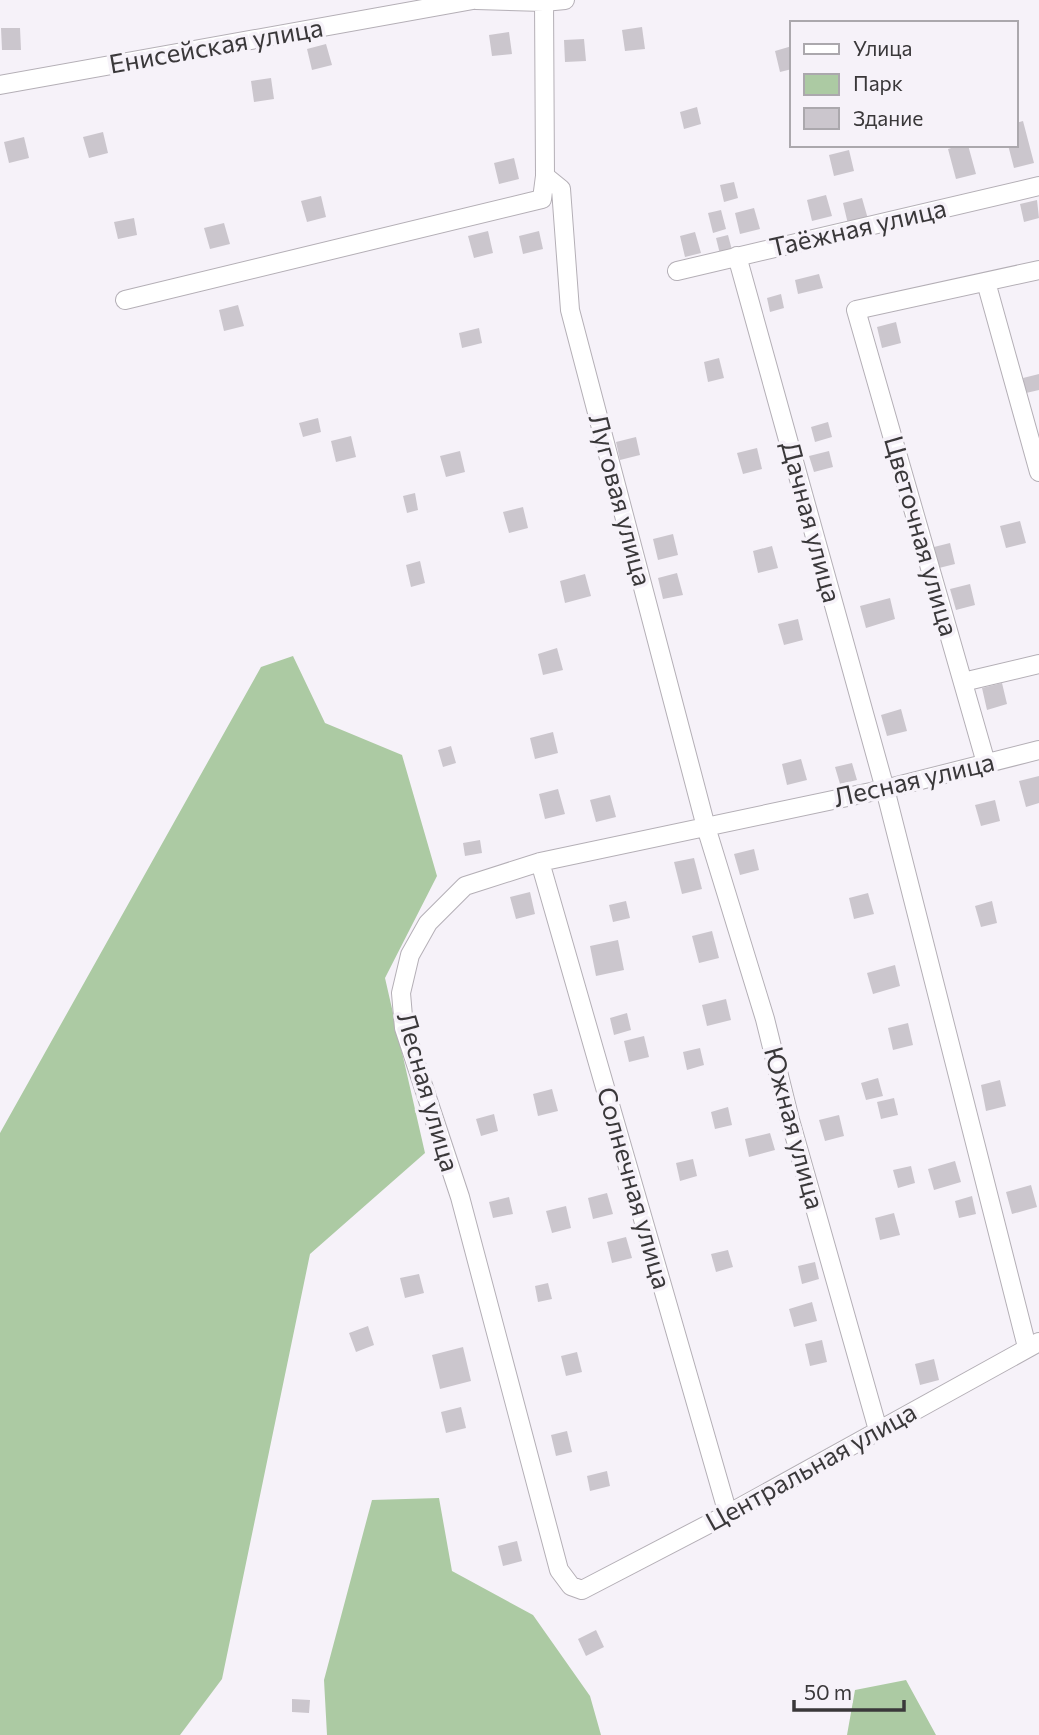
<svg xmlns="http://www.w3.org/2000/svg" width="1039" height="1735" font-family="Commissioner,sans-serif">
<style>
.green{fill:#accaa3}
.building{fill:#cbc6cd}
.lines{fill:none;stroke-linecap:round;stroke-linejoin:round}
.street-casing{stroke:#b4afb6;stroke-width:20}
.street{stroke:#fff;stroke-width:18}
.labels{text-anchor:middle;stroke-width:7;stroke-linejoin:round;paint-order:stroke}
.street-label{font-size:26px;fill:#3a383a;stroke:#f6f2f9}
</style>
<rect width="100%" height="100%" fill="#f6f2f9"/>
<path class="green" d="M293,656L325,723L402,755L437,876L385,978L425,1153L310,1254L222,1679L180,1735H0V1133L261,667Z
M439,1498L452,1571L533,1615L590,1696L601,1735H327L324,1680L372,1500Z
M906,1680L936,1735H847L855,1690Z"/>
<path class="building" d="M642,27L645,49L625,51L622,30Z
M1,28H20L21,50H2Z
M509,32L512,54L492,56L489,35Z
M584,39L586,61L565,62L564,40Z
M326,44L332,65L312,70L307,49Z
M792,46V69L780,72L775,51Z
M271,78L274,99L254,102L251,81Z
M697,107L701,124L684,129L680,112Z
M1023,121L1034,163L1014,168L1008,145H1016V123Z
M103,132L108,153L89,158L83,137Z
M24,137L29,158L9,163L4,142Z
M961,145H968L976,174L956,179L948,149Z
M849,150L854,171L834,176L829,155Z
M514,158L519,179L499,184L494,163Z
M734,182L738,198L724,202L720,185Z
M826,195L832,216L812,221L807,200Z
M321,196L326,217L307,222L301,201Z
M862,198L868,219L848,224L843,203Z
M1037,200L1039,218L1024,222L1020,204Z
M754,208L760,229L740,234L735,213Z
M721,210L726,229L713,233L708,213Z
M134,218L137,235L118,239L114,222Z
M224,223L230,244L210,249L204,228Z
M488,231L493,253L474,258L468,236Z
M539,231L543,249L523,254L519,236Z
M695,232L701,253L685,257L680,236Z
M728,235L732,250L720,254L716,238Z
M819,274L823,288L798,294L795,280Z
M781,294L784,308L770,312L767,298Z
M238,305L244,326L224,331L219,310Z
M896,322L901,343L882,348L877,327Z
M479,328L482,343L462,348L459,333Z
M719,358L724,378L708,382L704,362Z
M1039,374V390L1026,393L1023,378Z
M318,418L321,432L303,437L299,423Z
M828,422L832,437L815,442L811,427Z
M351,436L356,457L336,462L331,441Z
M636,437L640,455L620,460L616,442Z
M757,448L762,469L743,474L737,453Z
M460,451L465,472L446,477L440,456Z
M829,451L833,467L814,472L809,456Z
M415,493L418,510L407,513L403,496Z
M523,507L528,528L509,533L503,512Z
M1020,521L1026,543L1006,548L1000,526Z
M673,534L678,555L658,560L653,539Z
M950,543L955,564L935,569L930,548Z
M772,546L778,568L758,573L753,551Z
M420,561L425,583L411,587L406,565Z
M677,573L683,595L663,599L658,578Z
M585,574L591,596L565,603L560,581Z
M970,584L975,605L956,610L950,589Z
M890,598L895,619L866,628L860,606Z
M798,619L803,640L784,645L778,624Z
M557,648L563,670L543,675L538,654Z
M1002,683L1007,704L987,710L982,688Z
M901,709L907,731L887,736L881,715Z
M553,732L558,753L535,759L530,738Z
M451,746L456,763L443,767L438,750Z
M801,759L807,780L787,785L782,764Z
M852,763L857,780L840,784L835,767Z
M1039,776V803L1026,807L1019,781Z
M558,789L565,814L545,819L539,794Z
M610,795L616,817L596,822L590,800Z
M995,800L1000,821L981,826L975,805Z
M480,840L482,853L465,856L463,843Z
M754,849L759,870L740,875L734,854Z
M694,858L702,889L682,894L674,862Z
M530,892L535,914L516,919L510,897Z
M868,893L874,914L854,919L849,898Z
M626,901L630,918L613,922L609,905Z
M992,901L997,923L981,927L975,906Z
M712,931L719,958L699,963L692,936Z
M618,940L624,970L596,976L590,946Z
M895,965L900,986L873,994L867,973Z
M726,999L731,1020L707,1026L702,1005Z
M627,1013L631,1030L614,1035L610,1018Z
M908,1023L913,1045L893,1050L888,1028Z
M644,1036L649,1057L629,1062L624,1041Z
M700,1048L704,1065L687,1070L683,1052Z
M878,1078L883,1096L866,1100L861,1083Z
M1000,1080L1006,1106L986,1111L981,1085Z
M552,1089L558,1111L538,1116L533,1094Z
M894,1098L898,1115L881,1119L877,1102Z
M728,1107L732,1125L715,1129L711,1112Z
M494,1114L498,1131L481,1136L476,1119Z
M839,1115L844,1136L825,1141L819,1120Z
M770,1133L775,1150L749,1157L745,1139Z
M693,1159L697,1176L680,1181L676,1163Z
M955,1161L961,1182L934,1190L928,1169Z
M911,1166L915,1183L898,1188L893,1170Z
M1031,1185L1037,1207L1012,1214L1006,1192Z
M607,1193L613,1214L593,1219L588,1198Z
M972,1196L976,1214L959,1218L955,1201Z
M509,1197L513,1214L493,1218L489,1202Z
M566,1206L571,1228L552,1233L546,1211Z
M894,1213L900,1235L880,1240L875,1218Z
M626,1237L632,1258L612,1263L607,1242Z
M728,1250L733,1267L716,1272L711,1254Z
M815,1262L819,1279L802,1284L798,1266Z
M419,1274L424,1293L405,1298L400,1278Z
M548,1283L552,1299L538,1302L535,1286Z
M812,1302L817,1321L794,1327L789,1309Z
M368,1326L374,1345L356,1352L349,1333Z
M822,1340L827,1362L810,1366L805,1344Z
M463,1347L471,1381L440,1389L432,1355Z
M577,1352L582,1372L566,1376L561,1356Z
M934,1359L939,1380L920,1385L915,1364Z
M461,1407L466,1428L446,1433L441,1412Z
M567,1431L572,1452L556,1456L551,1435Z
M607,1471L610,1486L590,1491L587,1476Z
M517,1541L522,1561L503,1566L498,1546Z
M596,1630L604,1647L586,1656L578,1639Z
M292,1699L310,1700L309,1713L292,1712Z"/>
<g class="lines">
<g class="street-casing">
<path id="street" d="M476,0L544,2L565,0
M0,85L473,0
M545,176L561,189L570,310L706,827L765,1019L790,1120L878,1430
M737,256L885,789L1027,1347
M677,271L1039,186
M986,282L1039,472
M125,300L542,199L545,176L544,0
M963,682L1039,664
M1039,750L885,789L540,862L465,886L428,923L410,955L401,993L404,1028L460,1197L559,1570L571,1586L582,1590L728,1514L1039,1342
M986,763L856,310L1039,270
M540,862L728,1514"/>
</g>
<use href="#street" class="street"/>
</g>
<g class="labels">
<g class="street-label">
<text transform="translate(216 46) rotate(-10)" y="9">Енисейская улица</text>
<text transform="translate(858 228) rotate(-13)" y="9">Таёжная улица</text>
<text transform="translate(620 500) rotate(75)" y="9">Луговая улица</text>
<text transform="translate(811 522) rotate(75)" y="9">Дачная улица</text>
<text transform="translate(921 536) rotate(74)" y="9">Цветочная улица</text>
<text transform="translate(914 780) rotate(-13)" y="9">Лесная улица</text>
<text transform="translate(428 1092) rotate(74)" y="9">Лесная улица</text>
<text transform="translate(794 1128) rotate(75)" y="9">Южная улица</text>
<text transform="translate(634 1188) rotate(74)" y="9">Солнечная улица</text>
<text transform="translate(811 1467) rotate(-29)" y="9">Центральная улица</text>
</g>
</g>
<rect x="790" y="21" width="228" height="126" fill="#f6f2f9" stroke="#aba8ad" stroke-width="2"/>
<rect x="804" y="44" width="35" height="10" fill="#ffffff" stroke="#aba8ad" stroke-width="2"/>
<text x="853" y="56" font-size="21" fill="#3a383a">Улица</text>
<rect x="804" y="74" width="35" height="21" fill="#accaa3" stroke="#aba8ad" stroke-width="2"/>
<text x="853" y="91" font-size="21" fill="#3a383a">Парк</text>
<rect x="804" y="108" width="35" height="21" fill="#cbc6cd" stroke="#aba8ad" stroke-width="2"/>
<text x="853" y="126" font-size="21" fill="#3a383a">Здание</text>
<path d="M794 1700v10h110v-10" fill="none" stroke="#3a383a" stroke-width="3.5"/>
<text x="804" y="1700" font-size="21" fill="#3a383a" stroke="#f6f2f9" stroke-width="5" paint-order="stroke">50 m</text>
</svg>
